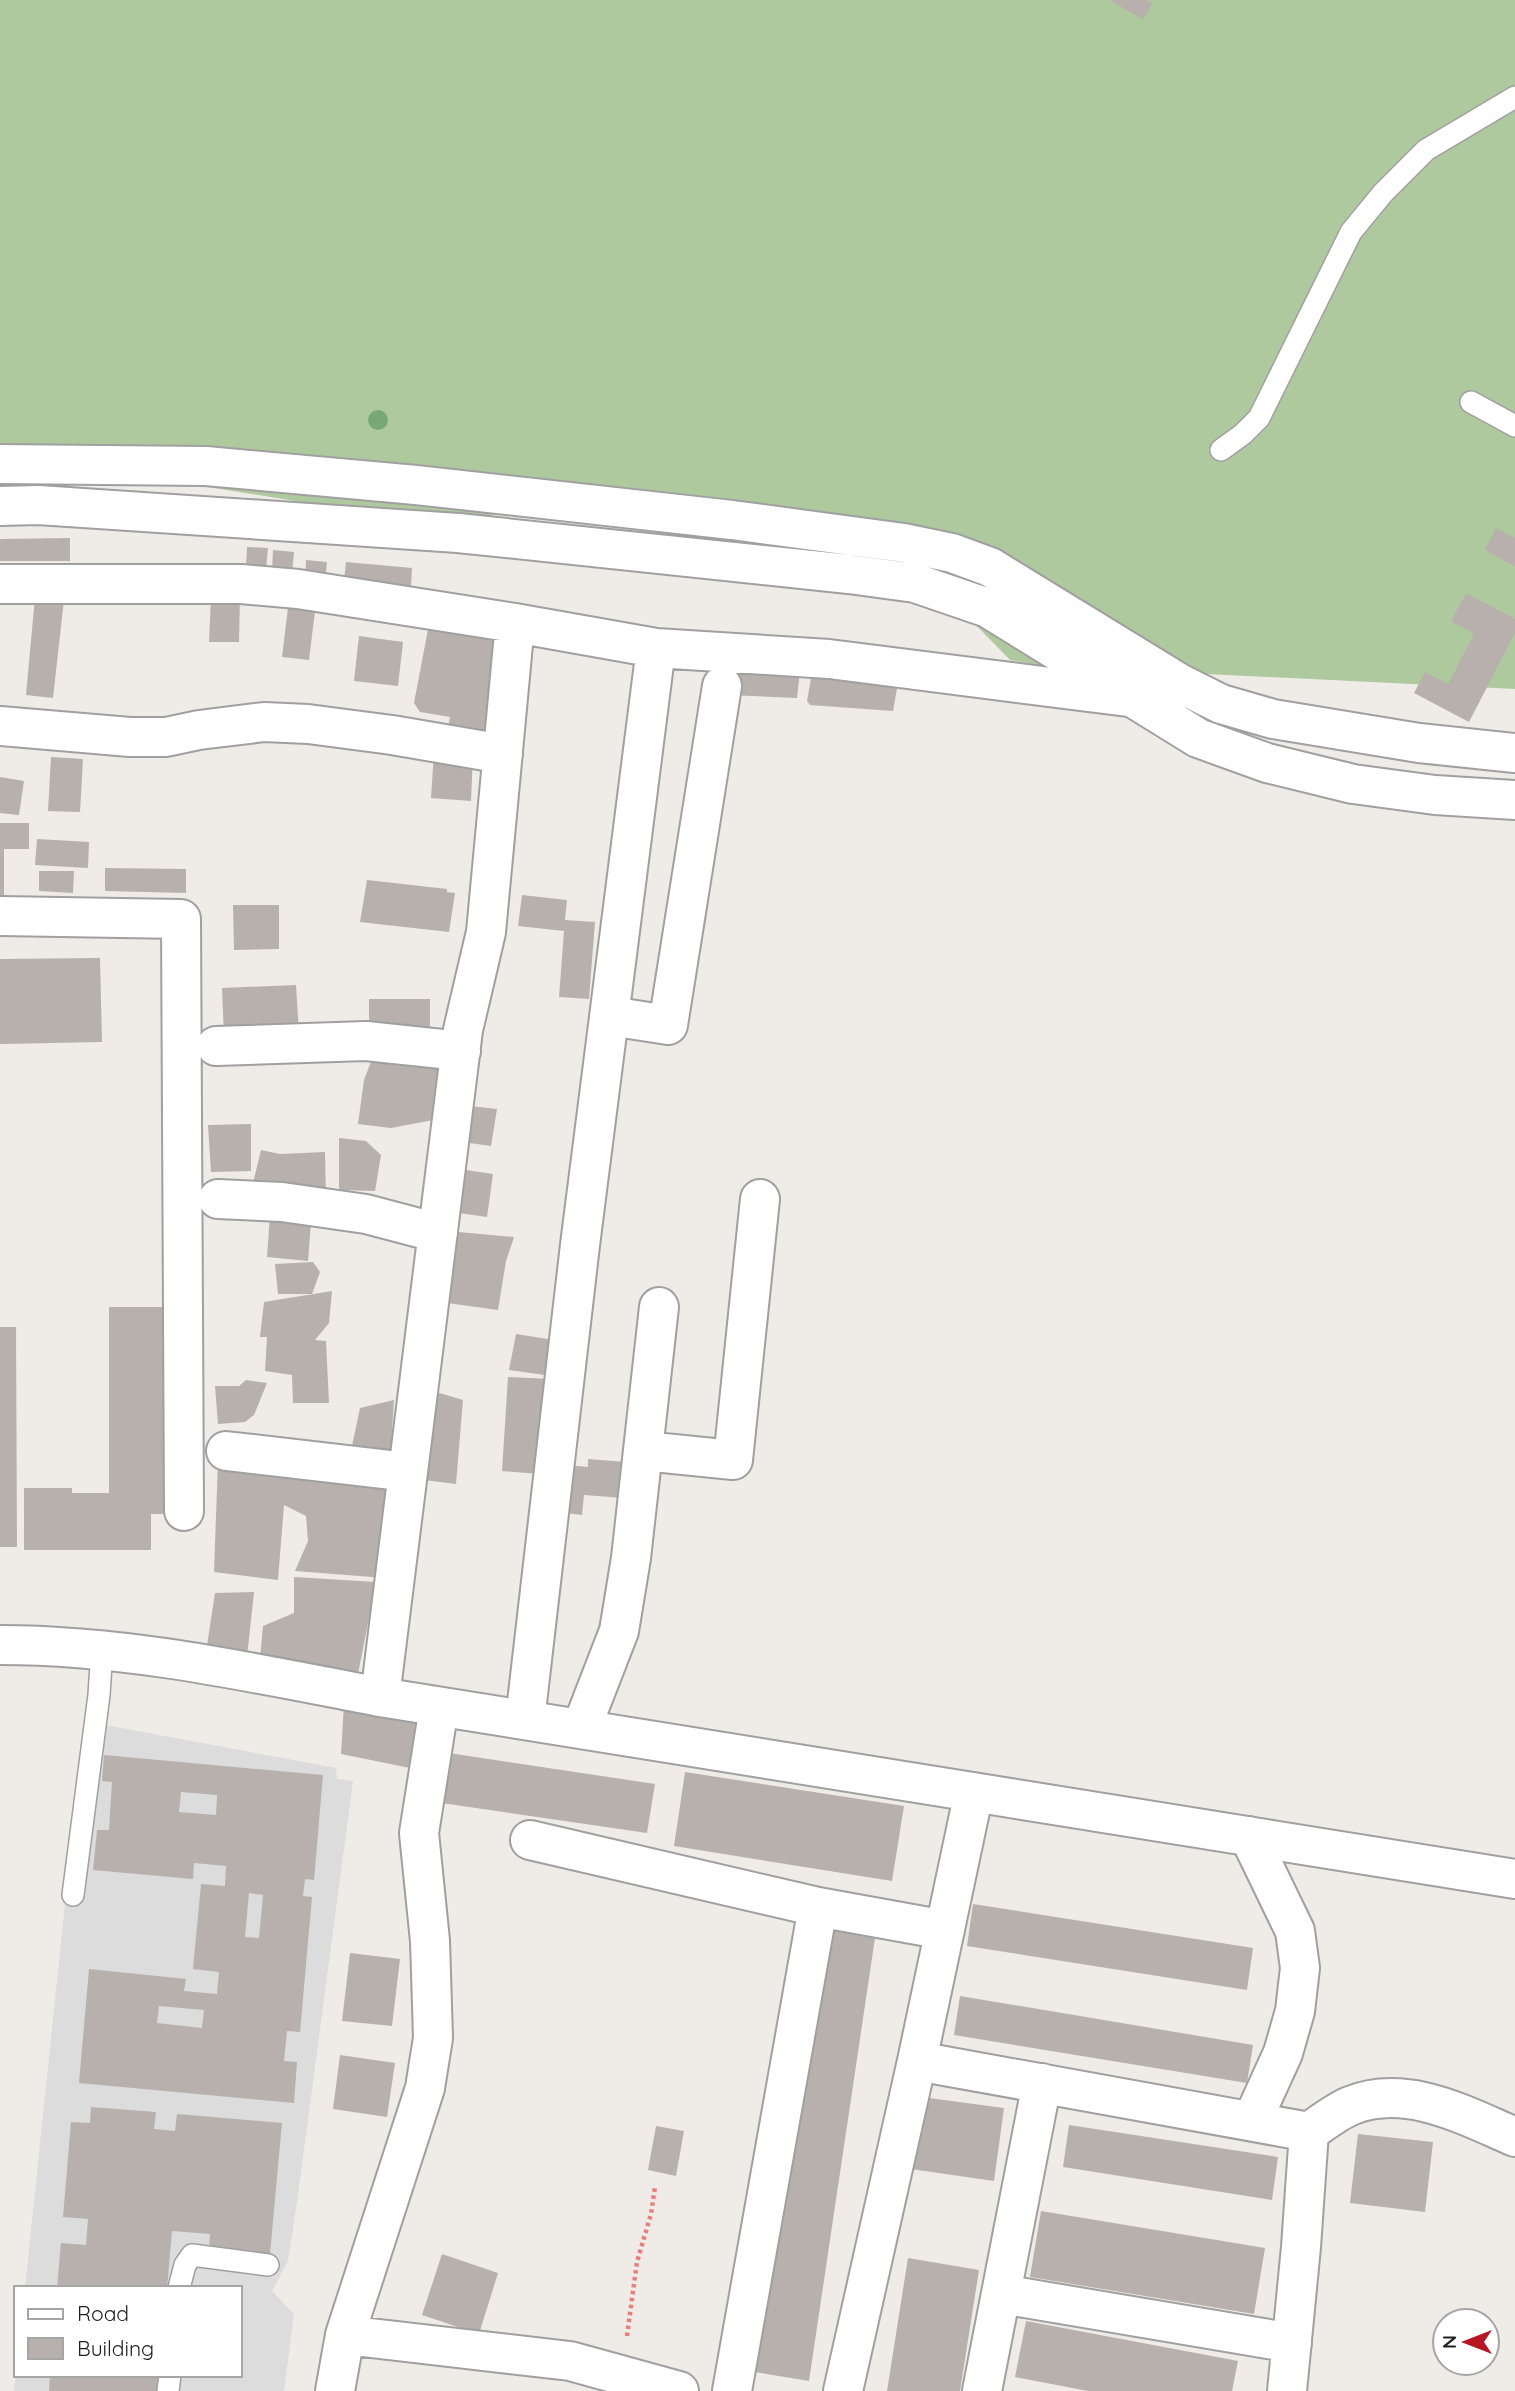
<svg xmlns="http://www.w3.org/2000/svg" width="1515" height="2391" font-family="Quicksand,sans-serif">
<style>
.residential{fill:#dddcdc}
.forest{fill:#afc99f}
.building{fill:#b8b0ac;fill-rule:evenodd}
.lines{fill:none;stroke-linecap:round;stroke-linejoin:round}
.service-casing{stroke:#a0a0a0;stroke-width:24}
.minor-casing{stroke:#a0a0a0;stroke-width:42}
.tertiary-casing{stroke:#a0a0a0;stroke-width:42}
.path{stroke:#eb7d7b;stroke-width:4.5;stroke-dasharray:3.5 3.5;stroke-linecap:butt}
.service{stroke:#fff;stroke-width:21}
.minor{stroke:#fff;stroke-width:38}
.tertiary{stroke:#fff;stroke-width:38}
.tree{fill:#79a875}
</style>
<rect width="100%" height="100%" fill="#efebe6"/>
<path class="residential" d="M84,1721L336,1768L337,1779L353,1781L297,2202L288,2261L272,2291L294,2314L284,2391H14L16,2373V2375H240V2288H25Z"/>
<path class="forest" d="M0,0H1515V689L1044,666L1010,660L974,623L982,581L588,496L443,525L30,458L0,460Z"/>
<path class="building" d="M1110,0H1146L1152,4L1143,20Z
M1496,528L1515,538V567L1485,550Z
M70,538V561H0V539Z
M247,547L268,548L266,569L246,567Z
M273,550L294,552L292,573L272,571Z
M306,560L327,562L325,583L305,581Z
M346,562L412,568L411,588L344,581Z
M1466,593L1515,619V633L1469,722L1414,693L1425,672L1448,684L1474,634L1451,621Z
M211,596H240L239,642H209Z
M35,597L64,600L53,698L26,695Z
M288,608L315,611L309,660L282,657Z
M430,619L505,634L484,745L446,738L450,717L420,712L414,703Z
M359,636L403,642L398,686L354,681Z
M705,661L800,670L797,698L728,695L708,687Z
M813,667L899,677L893,711L810,705L807,701Z
M434,752L473,755L471,801L431,798Z
M51,757L83,759L80,812L48,811Z
M0,777L24,781L19,815L0,813Z
M0,823H29V849H4V902H0Z
M37,839L89,842L88,868L35,865Z
M105,868L186,869V893L105,891Z
M39,871H74L73,893L39,891Z
M367,880L447,889V892L455,893L449,932L360,922Z
M522,895L567,900L565,920L595,922L589,999L559,997L564,931L518,926Z
M233,905H279V949L234,950Z
M100,958L102,1042L0,1044V959Z
M296,985L299,1033L224,1037L222,988Z
M369,999H430V1036L369,1035Z
M375,1051L443,1053L433,1120L391,1128L358,1124L364,1080Z
M461,1105L497,1109L491,1146L456,1141Z
M251,1124V1171L211,1172L208,1125Z
M339,1138L366,1141L381,1155L375,1191L341,1190L339,1188Z
M261,1150L280,1154L325,1152L326,1199L253,1196L254,1179Z
M459,1169L493,1174L487,1217L452,1212Z
M312,1210L308,1261L267,1257L270,1215Z
M448,1231L514,1237L506,1261L498,1310L433,1301Z
M313,1262L320,1272L312,1294H278L275,1264Z
M332,1291L329,1323L315,1340L326,1341L329,1403H293L292,1375L265,1371L267,1337H260L264,1302Z
M109,1307H163V1514H151V1550H24V1488H72V1493H109Z
M0,1327H16L17,1547H0Z
M516,1334L554,1340L552,1376L509,1370Z
M508,1377L551,1379L540,1474L502,1471Z
M246,1380L267,1383L254,1415L245,1422L218,1424L215,1386H239Z
M423,1388L463,1400L456,1484L416,1479Z
M394,1400L390,1463L348,1465L360,1408Z
M588,1459L626,1462L623,1498L584,1495L582,1515L551,1511L556,1464L588,1467Z
M218,1461L397,1471L385,1578L295,1571L308,1541L306,1516L284,1505L278,1580L214,1572Z
M294,1577L376,1582L358,1674L260,1659L263,1626L294,1613Z
M254,1592L247,1657L206,1652L215,1593Z
M344,1703L416,1714L410,1768L341,1754Z
M442,1752L655,1784L647,1833L435,1802Z
M104,1755L323,1775L314,1880L305,1879L303,1896L312,1897L300,2032L287,2031L284,2061L297,2062L294,2103L79,2083L89,1969L186,1979L184,1991L217,1994L219,1972L193,1969L201,1884L225,1886L226,1866L194,1863L193,1879L93,1870L97,1830H109L112,1782L102,1781ZM181,1792L217,1795L216,1815L179,1812ZM249,1893L263,1895L259,1938L245,1937ZM159,2006L204,2010L202,2028L157,2023Z
M685,1772L904,1806L892,1881L674,1846Z
M973,1904L1253,1948L1247,1990L967,1946Z
M832,1928L875,1938L809,2381L755,2372Z
M350,1953L400,1959L392,2026L342,2021Z
M960,1996L1253,2045L1247,2083L954,2035Z
M340,2055L395,2063L387,2117L333,2109Z
M914,2096L1004,2108L994,2181L904,2168Z
M91,2107L156,2112L154,2129L175,2131L177,2114L282,2123L270,2254L209,2249L210,2234L172,2231L167,2288H57L61,2243L86,2245L88,2219L63,2217L71,2122L90,2123Z
M1069,2125L1278,2157L1272,2200L1063,2167Z
M656,2126L684,2131L676,2176L648,2170Z
M1358,2134L1433,2142L1425,2212L1350,2203Z
M1041,2211L1265,2248L1254,2314L1030,2277Z
M442,2254L498,2273L479,2334L422,2315Z
M908,2258L979,2270L960,2391H887Z
M1026,2321L1238,2361L1232,2391H1088L1015,2377Z
M50,2375H160L159,2391H49Z"/>
<g class="lines">
<g class="service-casing">
<path id="service" d="M1471,402L1515,426
M1221,450L1243,434L1259,418L1351,232L1383,193L1426,150L1515,97
M73,1895L99,1695L102,1649
M179,2288L185,2265L192,2255L268,2265
M168,2391L170,2375"/>
</g>
<g class="minor-casing">
<path id="minor" d="M0,584H241L298,589L515,623L656,648L829,659L1128,697
M0,726L130,737H166L199,730L264,722L308,724L392,735L503,754
M0,916L181,919L184,1511
M610,1016L668,1025L722,686
M216,1046L366,1041L461,1051
M218,1199L282,1202L366,1214L438,1233
M226,1451L408,1472
M644,1451L733,1460L760,1199
M0,1645C129,1645 254,1673 380,1697L1515,1879
M380,1697L463,1030L486,932L515,623
M525,1720L580,1245L656,648
M581,1729L619,1631L631,1558L659,1307
M1249,1836L1295,1931L1300,1968L1295,2011L1283,2053L1252,2121
M530,1840L818,1907L945,1930
M917,2061L1309,2132C1322,2123 1336,2112 1350,2106C1406,2083 1464,2115 1515,2137
M1001,2294L1292,2343
M345,2335L570,2361L679,2391
M335,2391L345,2335L425,2088L433,2038L430,1941L419,1833L439,1707
M732,2391L818,1907
M843,2391L917,2061L974,1792
M982,2391L1042,2083
M1287,2391L1301,2247L1309,2132"/>
</g>
<g class="tertiary-casing">
<path id="tertiary" d="M0,464L206,466L416,485L732,520L904,543L952,553L990,567L1179,683L1221,704L1273,719L1419,743L1515,753
M0,506L38,505L458,533L849,574L915,583L988,608L1198,738L1267,763L1353,784L1435,795L1515,800"/>
</g>
<path class="path" d="M627,2336L637,2262L651,2214L655,2187"/>
<use href="#service" class="service"/>
<use href="#minor" class="minor"/>
<use href="#tertiary" class="tertiary"/>
</g>
<circle class="tree" cx="378" cy="420" r="10"/>
<rect x="14" y="2286" width="228" height="91" fill="#ffffff" stroke="#a5a5a5" stroke-width="2"/>
<rect x="28" y="2309" width="35" height="10" fill="#ffffff" stroke="#a5a5a5" stroke-width="2"/>
<text x="77" y="2321" font-size="21" fill="#1f1f1f">Road</text>
<rect x="28" y="2338" width="35" height="21" fill="#b8b0ac" stroke="#a5a5a5" stroke-width="2"/>
<text x="77" y="2356" font-size="21" fill="#1f1f1f">Building</text>
<g transform="translate(1466 2342) rotate(270)"><circle r="33" fill="#ffffff" stroke="#a5a5a5" stroke-width="2"/>
<path d="M0-5L12 26L0 18L-12 26Z" fill="#b81624"/>
<text y="-10" font-size="19" font-weight="bold" text-anchor="middle" fill="#1f1f1f">N</text>
</g>
</svg>
